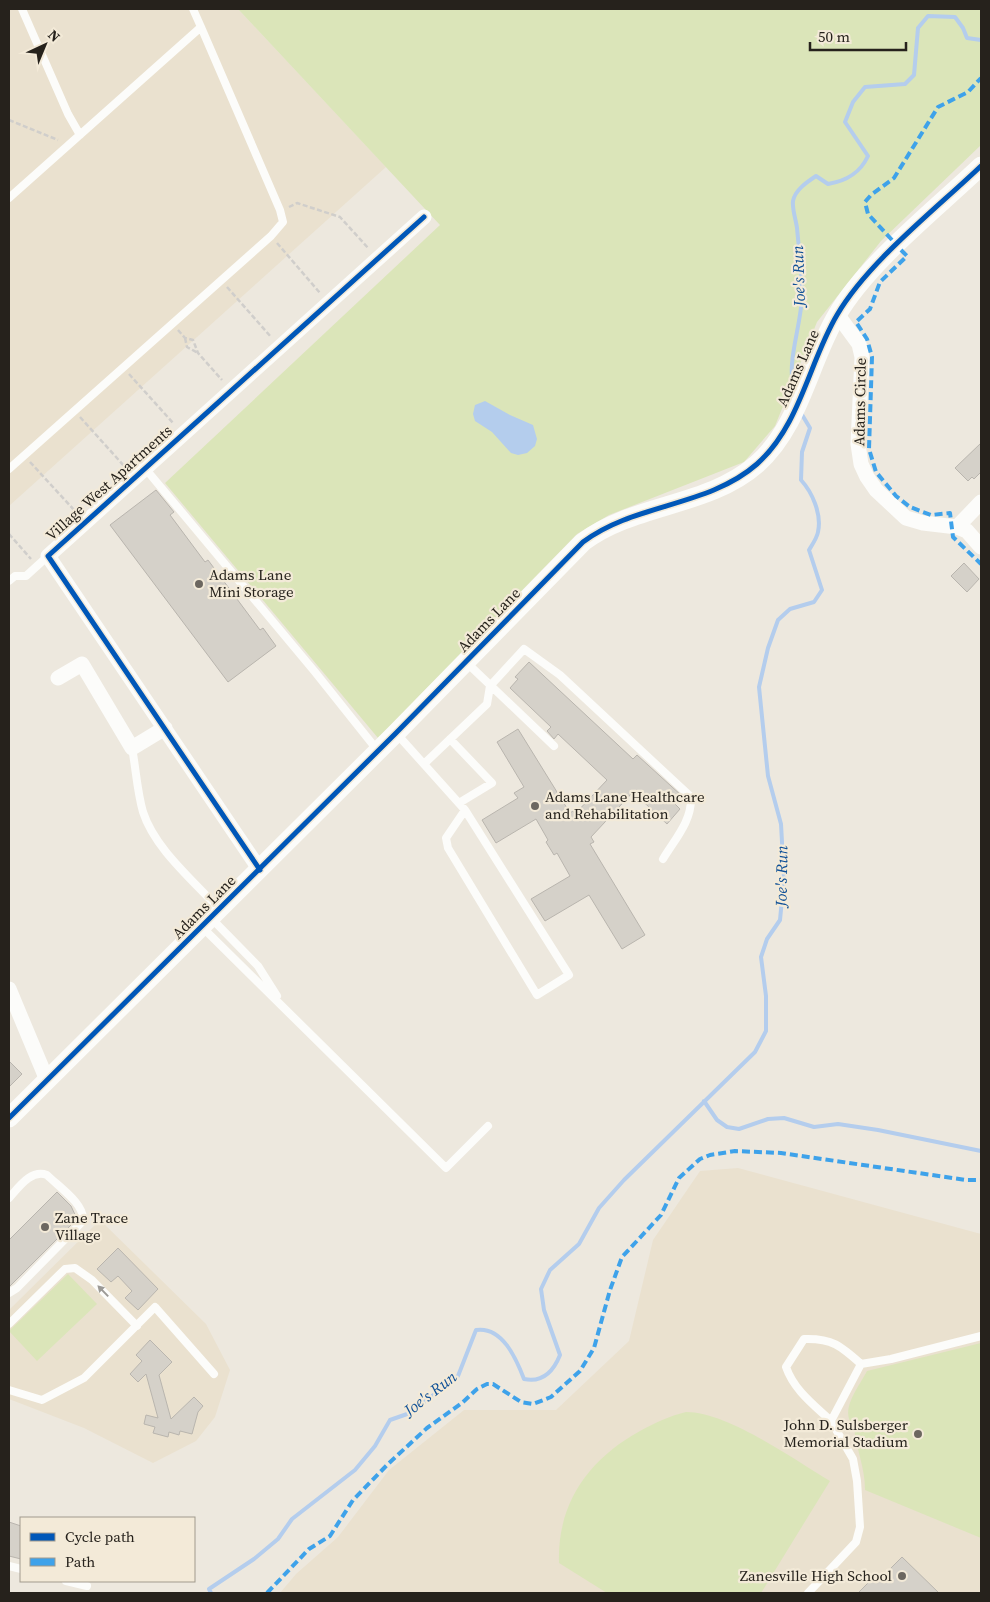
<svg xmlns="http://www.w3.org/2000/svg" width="990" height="1602" font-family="'Source Serif 4',serif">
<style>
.built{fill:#eae1cf}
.green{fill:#dbe5b9}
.water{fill:#b4cded}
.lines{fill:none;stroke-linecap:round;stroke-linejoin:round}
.stream{stroke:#b4cded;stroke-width:4}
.building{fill:#d5d1c9;stroke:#b9b5ae}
.path{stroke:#d0cecb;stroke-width:2.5;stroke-dasharray:5 2.5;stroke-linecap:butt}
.service{stroke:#fcfcfa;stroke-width:8}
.minor{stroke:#fcfcfa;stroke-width:15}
.tertiary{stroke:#fcfcfa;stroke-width:19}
.quiet{stroke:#3ea2ea;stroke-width:4;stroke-dasharray:8 4;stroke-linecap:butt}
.cycleway-casing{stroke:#f3ead8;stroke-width:8}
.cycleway{stroke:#0057b8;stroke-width:5}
.oneway{fill:#9c9a96}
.poi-dot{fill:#6c6760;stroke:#f3ead8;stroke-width:2}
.labels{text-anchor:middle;stroke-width:4.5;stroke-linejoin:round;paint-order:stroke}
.street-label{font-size:15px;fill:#26221c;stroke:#f3ead8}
.poi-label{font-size:15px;fill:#26221c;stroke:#f3ead8;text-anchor:start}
.water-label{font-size:16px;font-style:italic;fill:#0f5097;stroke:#f3ead8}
</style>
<rect width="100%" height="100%" fill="#ede8de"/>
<path class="built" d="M9,9H238L386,167L9,506Z
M738,1168L981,1234V1593H280L296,1574L338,1537L389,1470L464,1410H556L629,1341L653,1240L700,1171Z
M100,1220L206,1324L230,1370L215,1417L196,1441L153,1463L84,1428L9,1399V1310Z"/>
<path class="green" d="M238,9H981V145L881,241L817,322L775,426L744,462L609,515L577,534L378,738L165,483L440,225Z
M68,1274L97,1304L37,1361L9,1331Z
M981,1343V1538L865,1490C865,1467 856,1449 854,1427C838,1411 859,1387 867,1371Z
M686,1412C728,1412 793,1459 830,1481L761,1593H607L559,1563C557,1503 589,1459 640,1431C655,1423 669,1416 686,1412Z"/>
<path class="water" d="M485,401L510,415L533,425L537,439L535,446L527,453L518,455L511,453L492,432L475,421L473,414L475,405Z"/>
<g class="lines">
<path class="stream" d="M795,394C785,363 801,329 802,296C802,273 799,250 797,228C796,220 792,209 793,201C795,190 807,182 816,176L828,184C847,181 860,173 868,156L845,122L853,102L865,87L905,84L914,75L918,28L928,16L955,17L963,28L967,38L981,40
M704,1101L717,1120L727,1127L739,1129L768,1119L784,1118L814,1127L838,1124L878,1130L981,1151
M211,1593L209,1589L254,1559L278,1539L292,1519L355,1470L375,1446L390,1420L410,1413L458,1376L476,1330C502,1326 516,1358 524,1379C543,1383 554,1370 560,1355L544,1310L541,1289L550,1270L579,1244L599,1208L624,1180L755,1052L766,1031V996L761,957L767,939L780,920L784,878L781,824L768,776L759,687L768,648L778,620L790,609L814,602L822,590L809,550C812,545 817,538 818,532C822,514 812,492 801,480L802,452L810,428L801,413"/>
</g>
<path class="building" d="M981,443V472L974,479L972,477L968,481L955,468Z
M156,490L174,512L170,515L205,562L208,560L260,630L263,628L276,646L228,682L110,525Z
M964,563L979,579L967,592L951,576Z
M529,662L633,759L637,755L682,796L675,804L680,809L667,824L633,792L591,837L594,842L590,844L645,935L622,949L589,895L545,921L531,899L570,876L557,853L554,855L546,842L548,840L536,819L496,843L482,820L518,798L514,793L524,787L497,742L518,729L570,813L573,811L575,814L607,780L558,734L554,739L547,731L551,727L510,688L518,679L515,677Z
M9,1061L22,1074L9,1087Z
M57,1192L71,1206L77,1219L9,1287V1240Z
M118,1248L158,1289L138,1310L125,1298L132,1291L118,1276L111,1282L97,1269Z
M150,1340L172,1362L159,1375L171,1419L194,1397L203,1406L198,1412L192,1434L180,1431L179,1435L169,1432L168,1437L153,1433L155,1427L144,1424L146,1415L158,1418L146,1374L138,1382L130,1374L142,1361L136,1355Z
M9,1522L21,1526V1559L9,1556Z
M902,1557L939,1593H858L877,1574L881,1578Z"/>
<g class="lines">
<path class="path" d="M9,120L58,140
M289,207L297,203L340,217L369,249
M277,243L320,293
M227,287L271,337
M178,330L185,338L193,340L198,353L222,380
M185,338L187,347L198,353
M129,374L174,424
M80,417L125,467
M30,462L75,511
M9,534L31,559"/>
<path class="service" d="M22,9L68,114L80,135
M9,198L201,27L193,9
M144,467L315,672L378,751
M9,469L271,236L283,222L280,210L201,27
M9,581L15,576H26L48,556
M466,662L554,746
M396,733L465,810L446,838L448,848L537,995L569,975L465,810
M450,739L492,783L459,803
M132,748C136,769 137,791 143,812C155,849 193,880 218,908
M425,763L487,704L490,686L524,649L560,675L691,797C692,821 675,839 663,859
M211,918L258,966L277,996
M202,927L446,1168L488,1126
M9,1198C19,1187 31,1169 47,1175C59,1187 85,1204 83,1221L17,1288L9,1293
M9,1324L65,1269L75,1268L92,1280L137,1326
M9,1390L42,1400L84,1378L155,1307L214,1374
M831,1421C813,1404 794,1390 786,1367L804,1339C832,1338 841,1346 861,1364
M9,1566L21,1569
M66,1581L87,1586
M808,1593L856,1542L860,1527L857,1481L853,1459L831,1421L861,1364L891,1359L981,1336"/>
<path class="minor" d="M837,314L859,344L862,357L858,444L861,464L867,477L876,490L906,518L923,523L957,527L967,531L981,547
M957,527L981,502
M58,678L82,664L132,748L165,728
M260,870L48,556L424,217
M9,989L47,1080"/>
<path class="tertiary" d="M9,1118L396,733L583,542C635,503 708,507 757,464C800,426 809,362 837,315C868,262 936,209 981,166"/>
<path class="quiet" d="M892,240L868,214L865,202L871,195L894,178L938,107L968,92L981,78
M901,250L907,256L880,282L870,309L856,322L867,339L872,357L869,449L876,472L896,496L910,507L931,515L950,513L953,537L981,564
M267,1593L309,1549L330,1536L353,1500L388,1464L427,1428L462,1403L477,1389L487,1384H493L521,1402L533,1404L551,1397L580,1371L594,1348L610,1290L622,1257L661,1215L679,1178L700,1159L710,1155L735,1151L781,1153L966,1180H981"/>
<g class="cycleway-casing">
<path id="cycleway" d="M260,870L48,556L424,217
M9,1118L396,733L583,542C635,503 708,507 757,464C800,426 809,362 837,315C868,262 936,209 981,166"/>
</g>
<use href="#cycleway" class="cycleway"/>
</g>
<defs><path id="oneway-solid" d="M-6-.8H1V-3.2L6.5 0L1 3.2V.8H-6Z" transform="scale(1.25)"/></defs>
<use class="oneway" href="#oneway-solid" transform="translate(103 1291) rotate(-134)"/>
<g class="poi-dot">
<circle cx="199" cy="584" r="5"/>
<circle cx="535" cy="806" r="5"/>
<circle cx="45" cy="1227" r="5"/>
<circle cx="918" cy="1434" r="5"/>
<circle cx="902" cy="1576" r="5"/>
</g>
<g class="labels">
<g class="street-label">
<text transform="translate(798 368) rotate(-66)" y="5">Adams Lane</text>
<text transform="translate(860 402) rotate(-89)" y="5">Adams Circle</text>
<text transform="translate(109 483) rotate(-42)" y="5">Village West Apartments</text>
<text transform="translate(489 620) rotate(-46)" y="5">Adams Lane</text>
<text transform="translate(204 907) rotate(-45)" y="5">Adams Lane</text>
</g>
<g class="poi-label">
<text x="209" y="580">Adams Lane<tspan x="209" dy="17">Mini Storage</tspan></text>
<text x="545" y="802">Adams Lane Healthcare<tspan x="545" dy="17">and Rehabilitation</tspan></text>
<text x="55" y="1223">Zane Trace<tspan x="55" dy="17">Village</tspan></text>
<text x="908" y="1430" text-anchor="end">John D. Sulsberger<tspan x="908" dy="17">Memorial Stadium</tspan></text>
<text x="892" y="1581" text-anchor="end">Zanesville High School</text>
</g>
<g class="water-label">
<text transform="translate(798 276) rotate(-92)" y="6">Joe's Run</text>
<text transform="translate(781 876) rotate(-89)" y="6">Joe's Run</text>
<text transform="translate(430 1393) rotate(-38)" y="6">Joe's Run</text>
</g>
</g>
<rect width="990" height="1602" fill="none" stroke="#26221c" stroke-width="20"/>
<rect x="20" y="1517" width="175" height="65" fill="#f3ead8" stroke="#a19a8d"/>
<rect x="30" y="1533" width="25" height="8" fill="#0057b8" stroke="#a19a8d"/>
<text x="65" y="1542" font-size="15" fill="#26221c">Cycle path</text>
<rect x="30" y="1558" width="25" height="8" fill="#3ea2ea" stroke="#a19a8d"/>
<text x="65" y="1567" font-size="15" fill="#26221c">Path</text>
<g transform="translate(45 45) rotate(44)" stroke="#f3ead8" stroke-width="4" paint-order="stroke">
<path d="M0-4L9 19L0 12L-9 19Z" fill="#26221c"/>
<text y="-8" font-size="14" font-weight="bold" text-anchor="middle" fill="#26221c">N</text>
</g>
<path d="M810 42v8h96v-8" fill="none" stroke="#26221c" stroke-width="2.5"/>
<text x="818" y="42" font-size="15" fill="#26221c" stroke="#f3ead8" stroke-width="4" paint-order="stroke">50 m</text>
</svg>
